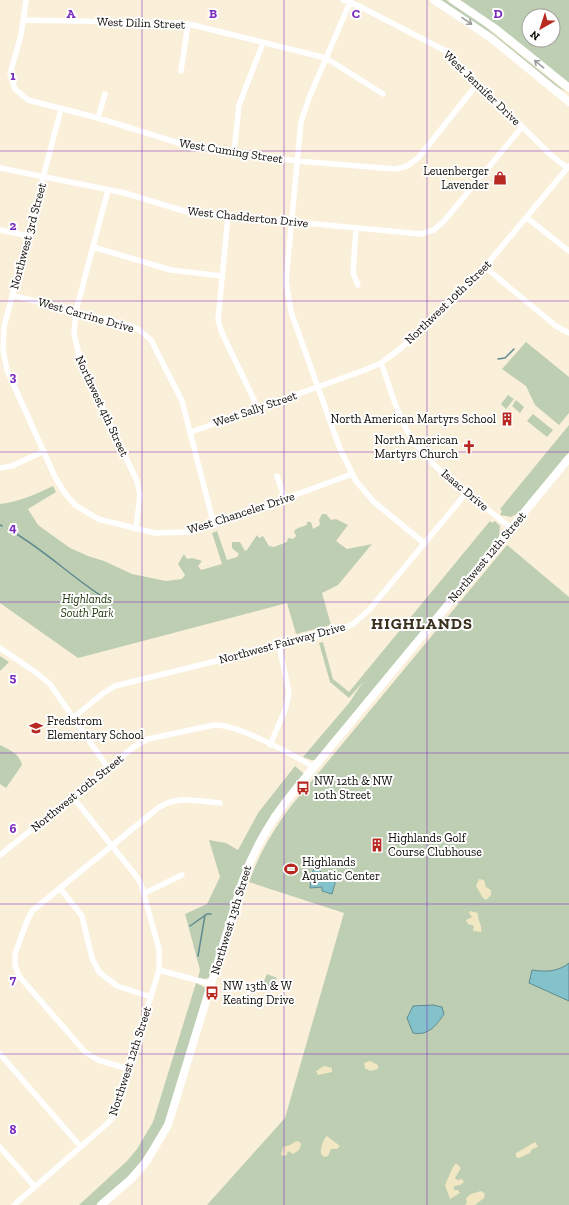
<svg xmlns="http://www.w3.org/2000/svg" width="569" height="1205" font-family="'Zilla Slab',serif">
<style>
.green{fill:#beceb3;fill-rule:evenodd}
.sand{fill:#f1e7c2}
.water{fill:#83c2cb;stroke:#608b90}
.lines{fill:none;stroke-linecap:round;stroke-linejoin:round}
.stream{stroke:#608b90;stroke-width:1.5}
.minor{stroke:#fff;stroke-width:5.5}
.secondary{stroke:#fff;stroke-width:8}
.oneway{stroke:#9f9d9b}
.grid{fill:none;stroke:#7b2cbf;stroke-width:1;stroke-opacity:0.55}
.labels{text-anchor:middle;stroke-width:4;stroke-linejoin:round;paint-order:stroke}
.street-label{font-size:12px;fill:#0e0b05;stroke:#fefefe}
.poi-label{font-size:12px;fill:#0e0b05;stroke:#fefefe;text-anchor:start}
.park-label{font-size:12px;font-style:italic;fill:#1b3203;stroke:#fefefe}
.district-label{font-size:16px;font-weight:bold;letter-spacing:1px;fill:#39301e;stroke:#fefefe}
.grid-label{font-size:13px;text-anchor:middle;font-weight:bold;fill:#7b2cbf;stroke:#fefefe;stroke-width:4;stroke-linejoin:round;paint-order:stroke}
</style>
<rect width="100%" height="100%" fill="#faefd9"/>
<path class="green" d="M439,0H446L477,20L566,92L554,85Z
M459,0H569V85ZM529,16H553V40H529Z
M526,342L569,377V413L559,425L535,405L526,386L502,369Z
M508,395L514,399L506,409L501,404Z
M516,400L524,407L520,413L512,406Z
M533,414L553,430L547,437L527,421Z
M569,425V452L520,512L511,517L500,515L502,511L500,509Z
M53,486L56,492L28,509L38,525L70,548L88,556L104,561L132,574L166,581L182,579L185,575L178,564L184,554L187,559L192,558L202,561L198,566L201,570L222,564L212,533L217,531L227,560L237,557L239,554L232,548V542H240L245,551L247,550L257,535L259,538L263,536L269,546L274,547L287,542L288,538L293,539L296,536L294,531L298,528L307,525V522H311L313,529L320,525L319,520L322,514H326L331,520L336,519L348,525L336,541L347,549L372,544L338,585L322,593L331,625L296,634L287,603L78,658L0,603V504C19,502 36,494 53,486Z
M490,521L492,523L495,521L500,526L499,538L315,760H311L303,757L349,703L363,682L349,698L330,682L319,643L323,642L333,679L349,692Z
M507,545L569,597V1205H207L285,1118L344,913L249,882C259,854 273,830 291,806Z
M0,656L9,662L0,671Z
M0,745C10,750 19,753 22,765L6,788L0,784Z
M295,766L304,774L271,815L210,977L205,979L198,978L200,970L185,914L207,904L220,877L209,840L226,843L238,850L258,813Z
M267,974L277,978L271,991H266L261,988Z
M196,983L204,987L206,991L164,1126L140,1163L126,1179L96,1205H79L127,1161L137,1149L153,1122Z"/>
<path class="sand" d="M479,879L484,880L486,887L491,890V895L486,900L483,898L476,886Z
M470,911L478,913C477,920 483,926 481,932L473,931L474,926L468,924L466,920L472,917L469,913Z
M370,1061L378,1065V1069L370,1071L365,1068L364,1063Z
M324,1066L332,1068V1072L318,1075L316,1071Z
M327,1136L340,1146L337,1149H331L328,1156L324,1157L321,1154C320,1149 323,1139 327,1136Z
M296,1141L300,1142L301,1145L299,1150L293,1154L288,1151L286,1156L281,1155L283,1147L290,1145Z
M535,1142L538,1147L532,1149L530,1153L519,1158L516,1157V1153Z
M456,1163L461,1168L455,1178L457,1180L462,1179L464,1182L460,1185L454,1186V1190H458L460,1193L450,1199L445,1185L453,1167Z
M481,1191L485,1194L484,1198L475,1205H465L467,1202L466,1198L471,1194Z"/>
<path class="water" d="M315,866L326,877L327,873L337,876L332,894L322,891V887L310,888L311,876Z
M569,963V1001L529,983L532,970C545,972 558,972 569,963Z
M433,1005L442,1007L444,1014C436,1026 428,1036 413,1033L407,1018L413,1006Z"/>
<g class="lines">
<path class="stream" d="M498,359L505,358L514,349
M0,525L2,526
M8,529C41,547 68,574 100,595
M190,926L207,914H211
M198,956L205,915"/>
<path class="minor" d="M26,0L21,35L10,74L15,89L28,100L98,118L185,145L297,161L396,169L407,166L418,158L478,83
M343,0L359,6L444,50L551,155L567,168
M351,0L309,98L301,122L286,281L291,312L340,449L356,481L374,502L424,543
M23,20L181,23L193,25L326,58L383,94
M181,71L188,24
M61,109L4,327L3,350L7,370L55,477L64,492L75,505L98,519L155,533L191,532L214,525L352,474
M98,118L105,94
M234,152L239,105L263,43
M0,168L125,193L187,212L421,234L434,230L444,221L522,127
M108,190L76,311L74,334L81,363L137,481L140,495L136,529
M228,216L218,320L222,333L258,408
M527,218L569,251
M356,228L353,273L358,285
M0,230L28,236
M93,247L171,270L222,276
M486,268L556,326L569,333
M12,295L131,326L138,329L151,340L182,401L214,525
M381,363C390,387 396,412 409,434C433,472 477,500 511,528
M191,432L365,370L381,363L401,348L474,280L569,166
M0,468L12,466L44,451
M277,476L285,499
M0,648L38,674L50,684L108,768
M73,718L102,694L115,686L337,631L353,624L369,610L467,492
M270,745L285,710L289,693L279,645
M0,855L135,746L148,739L214,725C237,724 293,755 314,767
M60,888L82,916L92,958L99,972L117,986L151,997
M145,893L182,875
M159,970L211,984
M0,1054L81,1147
M128,1069L98,1060L85,1052L19,976L15,965V954L27,921L32,911L158,808C177,795 199,801 220,803
M0,1147L35,1187
M14,1205L108,1123L114,1116L159,970V949L141,884L137,877L72,796"/>
<path class="secondary" d="M434,0L491,38L569,102
M453,0L496,29L569,88
M101,1205L131,1179L146,1162L168,1125L243,880C255,846 272,818 295,790L569,458"/>
</g>
<defs><path id="oneway-shaft" d="M-6 0H5M1.5-3L5.5 0L1.5 3" fill="none" stroke-width="1.6" stroke-linecap="round" stroke-linejoin="round"/></defs>
<g class="oneway">
<use href="#oneway-shaft" transform="translate(467 21) rotate(35)"/>
<use href="#oneway-shaft" transform="translate(539 64) rotate(-141)"/>
</g>
<path class="grid" d="M142,0V1205M284,0V1205M427,0V1205M0,151H569M0,301H569M0,452H569M0,602H569M0,753H569M0,904H569M0,1054H569"/>
<defs>
<g id="shop-bare" transform="scale(1.08)"><path d="M-5-2.5h2.3a2.7 3.5 0 0 1 5.4 0H5L5.5 6h-11ZM-1.5-2.5h3a1.5 2.3 0 0 0-3 0Z" fill="#b72821" stroke="#fefefe" stroke-width="2.5" paint-order="stroke"/></g>
<g id="building-bare" transform="scale(1.08)"><path d="M-4-6H4V6H1V3H-1V6H-4ZM-2.5-4.3h1.7v1.8h-1.7ZM.8-4.3h1.7v1.8H.8ZM-2.5-1h1.7V.8h-1.7ZM.8-1h1.7V.8H.8Z" fill="#b72821" stroke="#fefefe" stroke-width="2.5" paint-order="stroke"/></g>
<g id="church-bare" transform="scale(1.08)"><path d="M-1.2-6h2.4v3.5h3.3v2.4h-3.3V6h-2.4V-.1h-3.3v-2.4h3.3Z" fill="#b72821" stroke="#fefefe" stroke-width="2.5" paint-order="stroke"/></g>
<g id="school-bare" transform="scale(1.08)"><path d="M0-5L7-2L0 1L-7-2ZM-4 1L0 2.5L4 1V4Q0 6-4 4Z" fill="#b72821" stroke="#fefefe" stroke-width="2.5" paint-order="stroke"/></g>
<g id="bus-bare" transform="scale(1.08)"><path d="M-5-6H5V4H4V6H2V4H-2V6H-4V4H-5ZM-3.5-4V0h7V-4ZM-3.5 1.2v1.5H-2V1.2ZM2 1.2v1.5H3.5V1.2Z" fill="#b72821" stroke="#fefefe" stroke-width="2.5" paint-order="stroke"/></g>
<g id="stadium-bare" transform="scale(1.08)"><path d="M0-5a6.5 5 0 1 0 0 10a6.5 5 0 1 0 0-10ZM-3.5-1.8h7v3.6h-7Z" fill="#b72821" stroke="#fefefe" stroke-width="2.5" paint-order="stroke"/></g>
</defs>
<g fill-rule="evenodd">
<use href="#shop-bare" x="500" y="178"/>
<use href="#building-bare" x="507" y="419"/>
<use href="#church-bare" x="469" y="447"/>
<use href="#school-bare" x="36" y="728"/>
<use href="#bus-bare" x="303" y="788"/>
<use href="#building-bare" x="377" y="845"/>
<use href="#stadium-bare" x="291" y="869"/>
<use href="#bus-bare" x="212" y="993"/>
</g>
<g class="labels">
<g class="street-label">
<text transform="translate(141 23) rotate(2)" y="4">West Dilin Street</text>
<text transform="translate(482 88) rotate(44)" y="4">West Jennifer Drive</text>
<text transform="translate(231 151) rotate(9)" y="4">West Cuming Street</text>
<text transform="translate(248 217) rotate(6)" y="4">West Chadderton Drive</text>
<text transform="translate(28 236) rotate(-75)" y="4">Northwest 3rd Street</text>
<text transform="translate(448 302) rotate(-44)" y="4">Northwest 10th Street</text>
<text transform="translate(86 315) rotate(16)" y="4">West Carrine Drive</text>
<text transform="translate(102 406) rotate(65)" y="4">Northwest 4th Street</text>
<text transform="translate(255 409) rotate(-19)" y="4">West Sally Street</text>
<text transform="translate(465 490) rotate(40)" y="4">Isaac Drive</text>
<text transform="translate(241 513) rotate(-18)" y="4">West Chanceler Drive</text>
<text transform="translate(487 557) rotate(-50)" y="4">Northwest 12th Street</text>
<text transform="translate(282 643) rotate(-15)" y="4">Northwest Fairway Drive</text>
<text transform="translate(77 793) rotate(-39)" y="4">Northwest 10th Street</text>
<text transform="translate(231 920) rotate(-73)" y="4">Northwest 13th Street</text>
<text transform="translate(130 1061) rotate(-72)" y="4">Northwest 12th Street</text>
</g>
<g class="poi-label">
<text x="489" y="175" text-anchor="end">Leuenberger<tspan x="489" dy="14">Lavender</tspan></text>
<text x="496" y="423" text-anchor="end">North American Martyrs School</text>
<text x="458" y="444" text-anchor="end">North American<tspan x="458" dy="14">Martyrs Church</tspan></text>
<text x="47" y="725">Fredstrom<tspan x="47" dy="14">Elementary School</tspan></text>
<text x="314" y="785">NW 12th &amp; NW<tspan x="314" dy="14">10th Street</tspan></text>
<text x="388" y="842">Highlands Golf<tspan x="388" dy="14">Course Clubhouse</tspan></text>
<text x="302" y="866">Highlands<tspan x="302" dy="14">Aquatic Center</tspan></text>
<text x="223" y="990">NW 13th &amp; W<tspan x="223" dy="14">Keating Drive</tspan></text>
</g>
<g class="park-label">
<text x="87" y="603">Highlands<tspan x="87" dy="14">South Park</tspan></text>
</g>
<g class="district-label">
<text x="422" y="629">HIGHLANDS</text>
</g>
</g>
<g class="grid-label">
<text x="71" y="18">A</text>
<text x="213" y="18">B</text>
<text x="356" y="18">C</text>
<text x="498" y="18">D</text>
<text x="13" y="80">1</text>
<text x="13" y="230">2</text>
<text x="13" y="381">3</text>
<text x="13" y="532">4</text>
<text x="13" y="682">5</text>
<text x="13" y="833">6</text>
<text x="13" y="984">7</text>
<text x="13" y="1134">8</text>
</g>
<g transform="translate(541 28) rotate(219)"><circle r="19" fill="#fefefe" stroke="#9e9d9a"/>
<path d="M0-3L7 15L0 10L-7 15Z" fill="#b72821"/>
<text y="-6" font-size="11" font-weight="bold" text-anchor="middle" fill="#0e0b05">N</text>
</g>
</svg>
